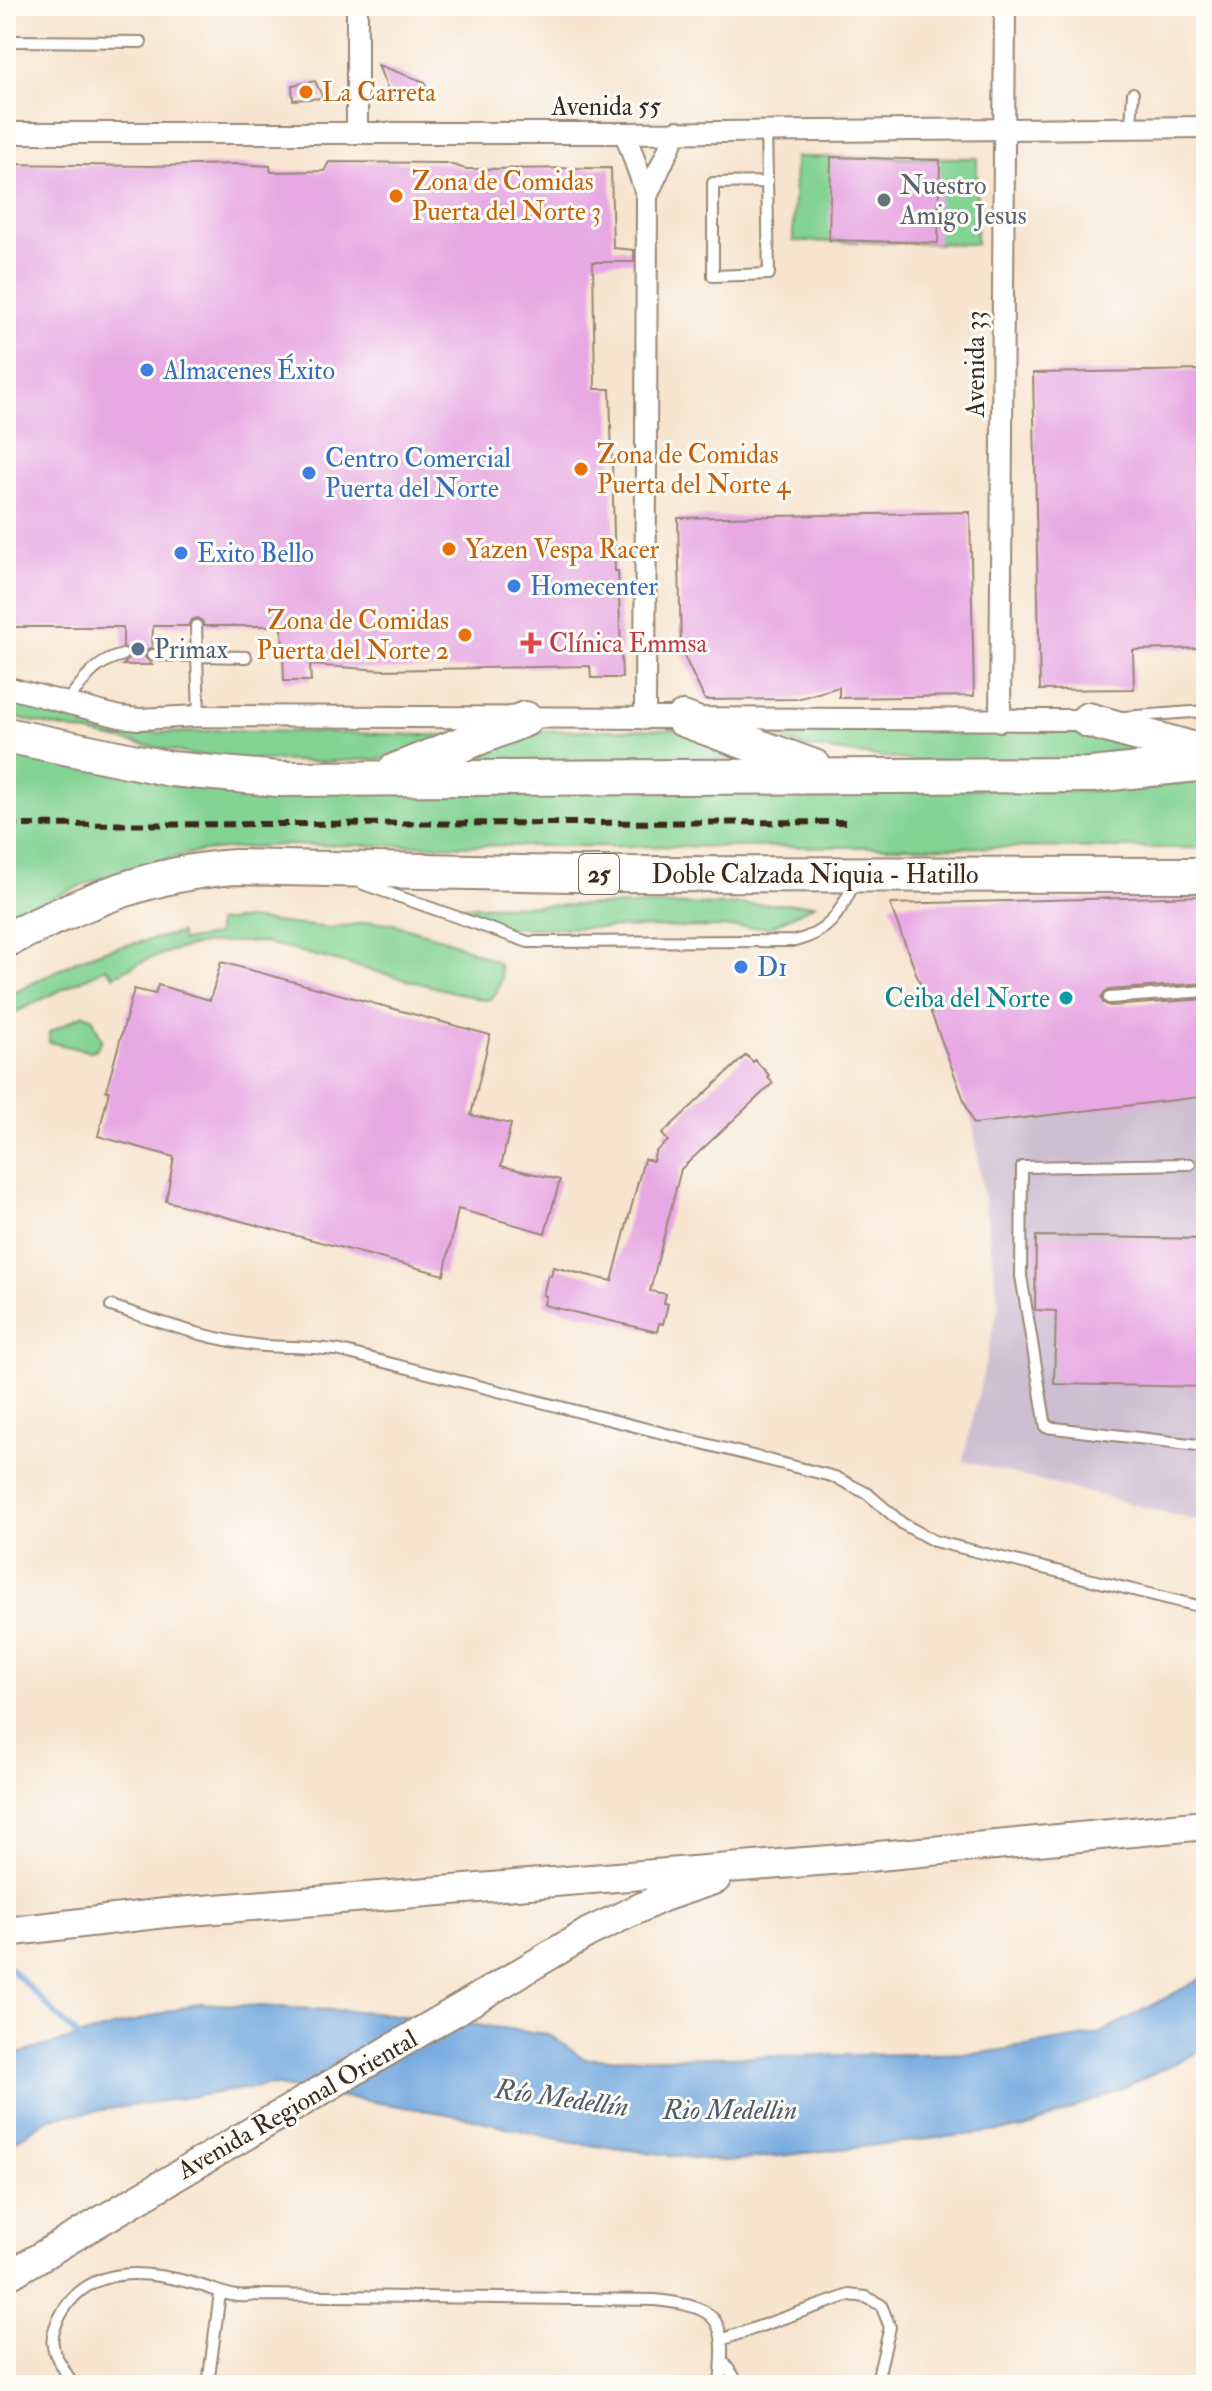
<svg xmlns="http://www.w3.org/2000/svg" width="1212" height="2391" font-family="'IM FELL Double Pica',serif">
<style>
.industrial{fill:#cebed1}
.green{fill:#83d393;stroke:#5f7e58;stroke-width:2}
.water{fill:#71a7df;stroke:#56687e;stroke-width:2}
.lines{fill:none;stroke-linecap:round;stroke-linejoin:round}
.stream{stroke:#71a7df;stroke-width:6}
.building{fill:#e7a8e3}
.service-casing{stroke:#998776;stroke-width:14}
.minor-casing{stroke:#998776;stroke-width:24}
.secondary-casing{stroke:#998776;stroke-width:32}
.trunk-casing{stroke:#998776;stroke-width:38}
.service{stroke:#fff;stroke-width:10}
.minor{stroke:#fff;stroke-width:20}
.secondary{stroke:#fff;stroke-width:28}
.trunk{stroke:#fff;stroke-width:34}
.rail{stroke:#3b2a1e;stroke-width:6;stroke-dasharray:12 6;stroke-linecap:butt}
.food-dot{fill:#e8710a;stroke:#fdfcf7;stroke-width:3}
.worship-dot{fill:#6b7280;stroke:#fdfcf7;stroke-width:3}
.shop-dot{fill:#3f7fe0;stroke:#fdfcf7;stroke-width:3}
.health-dot{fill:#e0444e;stroke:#fdfcf7;stroke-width:3}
.service-dot{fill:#5c6f8a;stroke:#fdfcf7;stroke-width:3}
.culture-dot{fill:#0f9aa8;stroke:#fdfcf7;stroke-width:3}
.labels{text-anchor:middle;stroke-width:6;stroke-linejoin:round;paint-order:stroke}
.shield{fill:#fdfcf7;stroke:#75695f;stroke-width:2}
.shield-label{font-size:24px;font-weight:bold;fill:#3b2a1e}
.food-label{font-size:26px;fill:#c56008;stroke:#fdfcf7;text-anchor:start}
.street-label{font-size:26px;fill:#3b2a1e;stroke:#fdfcf7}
.worship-label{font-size:26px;fill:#5b616d;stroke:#fdfcf7;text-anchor:start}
.shop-label{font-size:26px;fill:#366cbe;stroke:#fdfcf7;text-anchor:start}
.health-label{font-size:26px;fill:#be3a42;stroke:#fdfcf7;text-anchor:start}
.service-label{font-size:26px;fill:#4e5e75;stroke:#fdfcf7;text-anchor:start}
.culture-label{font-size:26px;fill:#0d838f;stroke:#fdfcf7;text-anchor:end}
.water-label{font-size:28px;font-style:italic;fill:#515c6b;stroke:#fdfcf7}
</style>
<rect width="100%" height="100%" fill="#fdfcf7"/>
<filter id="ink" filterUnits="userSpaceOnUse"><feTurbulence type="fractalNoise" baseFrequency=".0125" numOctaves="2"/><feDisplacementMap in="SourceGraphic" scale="16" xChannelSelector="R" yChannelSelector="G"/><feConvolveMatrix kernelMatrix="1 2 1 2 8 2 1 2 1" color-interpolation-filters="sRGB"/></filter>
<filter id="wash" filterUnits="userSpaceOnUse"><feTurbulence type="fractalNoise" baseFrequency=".006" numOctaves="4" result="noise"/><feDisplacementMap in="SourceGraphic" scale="32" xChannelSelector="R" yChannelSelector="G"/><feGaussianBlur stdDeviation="1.8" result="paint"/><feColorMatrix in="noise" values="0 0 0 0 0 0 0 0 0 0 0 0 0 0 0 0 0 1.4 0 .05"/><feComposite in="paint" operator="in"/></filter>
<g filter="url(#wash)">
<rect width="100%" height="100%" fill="#f7e4cf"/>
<path class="industrial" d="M1206,1092V1523L963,1461L999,1304L973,1124L1200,1097Z"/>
<path class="green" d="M795,157L977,158L976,244L793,241Z
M6,692C80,723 137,740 218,730L465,736L415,757L323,762L234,759L193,755L6,716Z
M689,729L757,758L476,761L525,731Z
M754,730L1071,732L1173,754L1105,761H914L804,747Z
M6,749L111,773L1089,791L1206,781V848L278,845C252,848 224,848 198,852C130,865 66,888 6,921Z
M816,904L770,927L506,928L458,906Z
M246,919L329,928L371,922L390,923L444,939L497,962C505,974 500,989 491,999L484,1000L267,943C209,938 165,947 114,976L106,968L6,1017V997L78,960L105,950L180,933L182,941L217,935V922Z
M84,1014L92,1017L102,1040L95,1050L87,1051L49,1042V1032Z"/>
<path class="water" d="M1206,1976V2048L1121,2089L1026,2128L727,2162L573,2143L465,2117L271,2085L49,2118L6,2148V2057L199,2003L373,2012L548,2034L585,2059L982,2053L1099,2034Z"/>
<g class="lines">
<path class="stream" d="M6,1964L82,2041"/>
</g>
<g id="blocks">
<path class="building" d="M378,65L425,82L427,97L413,99L390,95Z
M315,81L323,98L293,100L292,85Z
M831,157L940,160L938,243L829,240Z
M329,162L446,163L466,169L611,168L613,248L634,250V262H593L595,389H610L615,571H618L622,678H591L590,666L382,670L310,665L311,681H284L282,626H204L202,621L197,618L191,620L188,626H153L152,647L146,650L144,656L152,665H123L131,656L129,650L123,647V627H6V164L150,166L238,164L270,166L271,172L324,171Z
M1206,370V648L1133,650L1134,689L1040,690L1033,373Z
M970,512L974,696L839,698V687L797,699L705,700L681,650L678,518Z
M1206,896V983L1108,990L1101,998L1103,1003L1110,1006L1206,999V1092L1200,1097L973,1124L890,904Z
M221,962L490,1035L471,1115L511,1124L501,1166L560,1180L545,1233L458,1209L444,1275L166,1201L174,1157L98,1136L109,1091H106L134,989L155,994L158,985L210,1000Z
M746,1055L753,1062L755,1060L769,1075L767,1077L773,1083L681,1169L650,1291L666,1294L664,1303L668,1304L663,1324L659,1323L657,1332L544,1305L546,1296L543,1295L548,1275L551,1276L553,1267L612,1281L644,1159L653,1161L655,1152L668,1141L662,1134Z
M1036,1236L1206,1239V1387L1054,1384L1056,1311L1035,1310Z"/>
</g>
</g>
<g filter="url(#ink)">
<use href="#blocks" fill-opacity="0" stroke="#998776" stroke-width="2"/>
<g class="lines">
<g class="service-casing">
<path id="service" d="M6,41L141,42
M1131,126L1133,93
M766,130L769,274L713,276V183L767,182
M196,626L199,716
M152,655L246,657
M66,702C83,682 95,661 123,655
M1124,717L1206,711
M363,884L528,942L795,941C831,932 839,913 855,882
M1109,998L1206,991
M1190,1164L1022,1167L1021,1276L1046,1427L1206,1446
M111,1306C161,1322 211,1341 264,1346C292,1348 317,1346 345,1352L835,1477L868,1494L903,1524L934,1541L1206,1608
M724,2339L849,2295L866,2297L881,2305L890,2327L876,2385
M722,2360L740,2385
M69,2378C52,2350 45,2341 63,2311C93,2263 149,2271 196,2284C218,2290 233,2300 256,2295L655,2300C723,2307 726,2321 720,2385
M208,2385L220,2293"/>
</g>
<g class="minor-casing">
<path id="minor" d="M357,6V132
M6,133H625L1206,127
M625,133L647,196L645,719
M647,196L677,131
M6,687L120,717L139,719L199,716L1088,720
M1000,721L1005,6"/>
</g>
<g class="secondary-casing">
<path id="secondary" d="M6,1932L165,1913L868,1857L1206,1825
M6,2277L589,1932L663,1897L716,1879"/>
</g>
<g class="trunk-casing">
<path id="trunk" d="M683,719L814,767
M1088,720L1206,753
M6,735L171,769L278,779L1092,775L1206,763
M395,771L525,719
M6,940C83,903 148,873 235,867L571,874L1206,875"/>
</g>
<use href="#service" class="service"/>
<use href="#minor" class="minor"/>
<use href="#secondary" class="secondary"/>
<use href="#trunk" class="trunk"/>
<path class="rail" d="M6,825L845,822"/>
</g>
</g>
<g class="food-dot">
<circle cx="306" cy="92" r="8"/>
<circle cx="396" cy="196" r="8"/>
<circle cx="581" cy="469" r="8"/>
<circle cx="449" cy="549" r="8"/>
<circle cx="465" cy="635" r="8"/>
</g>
<circle class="worship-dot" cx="884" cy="200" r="8"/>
<g class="shop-dot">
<circle cx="147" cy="370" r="8"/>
<circle cx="309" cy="473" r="8"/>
<circle cx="181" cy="553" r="8"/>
<circle cx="514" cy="586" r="8"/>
<circle cx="741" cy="967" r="8"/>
</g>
<path class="health-dot" d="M527 631h8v8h8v8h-8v8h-8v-8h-8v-8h8z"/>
<circle class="service-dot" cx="138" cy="649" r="8"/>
<circle class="culture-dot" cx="1066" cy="998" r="8"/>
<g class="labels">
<rect class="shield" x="579" y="854" width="40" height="40" rx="6"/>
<g class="shield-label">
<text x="599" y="882">25</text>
</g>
<g class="food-label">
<text x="322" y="101">La Carreta</text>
<text x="412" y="190">Zona de Comidas<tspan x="412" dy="30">Puerta del Norte 3</tspan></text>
<text x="597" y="463">Zona de Comidas<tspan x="597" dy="30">Puerta del Norte 4</tspan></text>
<text x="465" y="558">Yazen Vespa Racer</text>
<text x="449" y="629" text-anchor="end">Zona de Comidas<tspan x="449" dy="30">Puerta del Norte 2</tspan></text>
</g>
<g class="street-label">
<text x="606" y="115">Avenida 55</text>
<text transform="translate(975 364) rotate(-90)" y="9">Avenida 33</text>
<text x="815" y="883">Doble Calzada Niquia - Hatillo</text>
<text transform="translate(297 2104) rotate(-30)" y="9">Avenida Regional Oriental</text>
</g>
<g class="worship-label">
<text x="900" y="194">Nuestro<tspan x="900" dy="30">Amigo Jesus</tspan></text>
</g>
<g class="shop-label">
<text x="163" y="379">Almacenes Éxito</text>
<text x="325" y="467">Centro Comercial<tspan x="325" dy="30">Puerta del Norte</tspan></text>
<text x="197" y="562">Exito Bello</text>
<text x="530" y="595">Homecenter</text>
<text x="757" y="976">D1</text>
</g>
<g class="health-label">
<text x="549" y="652">Clínica Emmsa</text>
</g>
<g class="service-label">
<text x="154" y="658">Primax</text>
</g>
<g class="culture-label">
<text x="1050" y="1007">Ceiba del Norte</text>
</g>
<g class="water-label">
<text transform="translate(562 2097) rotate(8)" y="10">Río Medellín</text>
<text x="730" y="2119">Rio Medellin</text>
</g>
</g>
<rect width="1212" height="2391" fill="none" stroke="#fdfcf7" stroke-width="32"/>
</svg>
